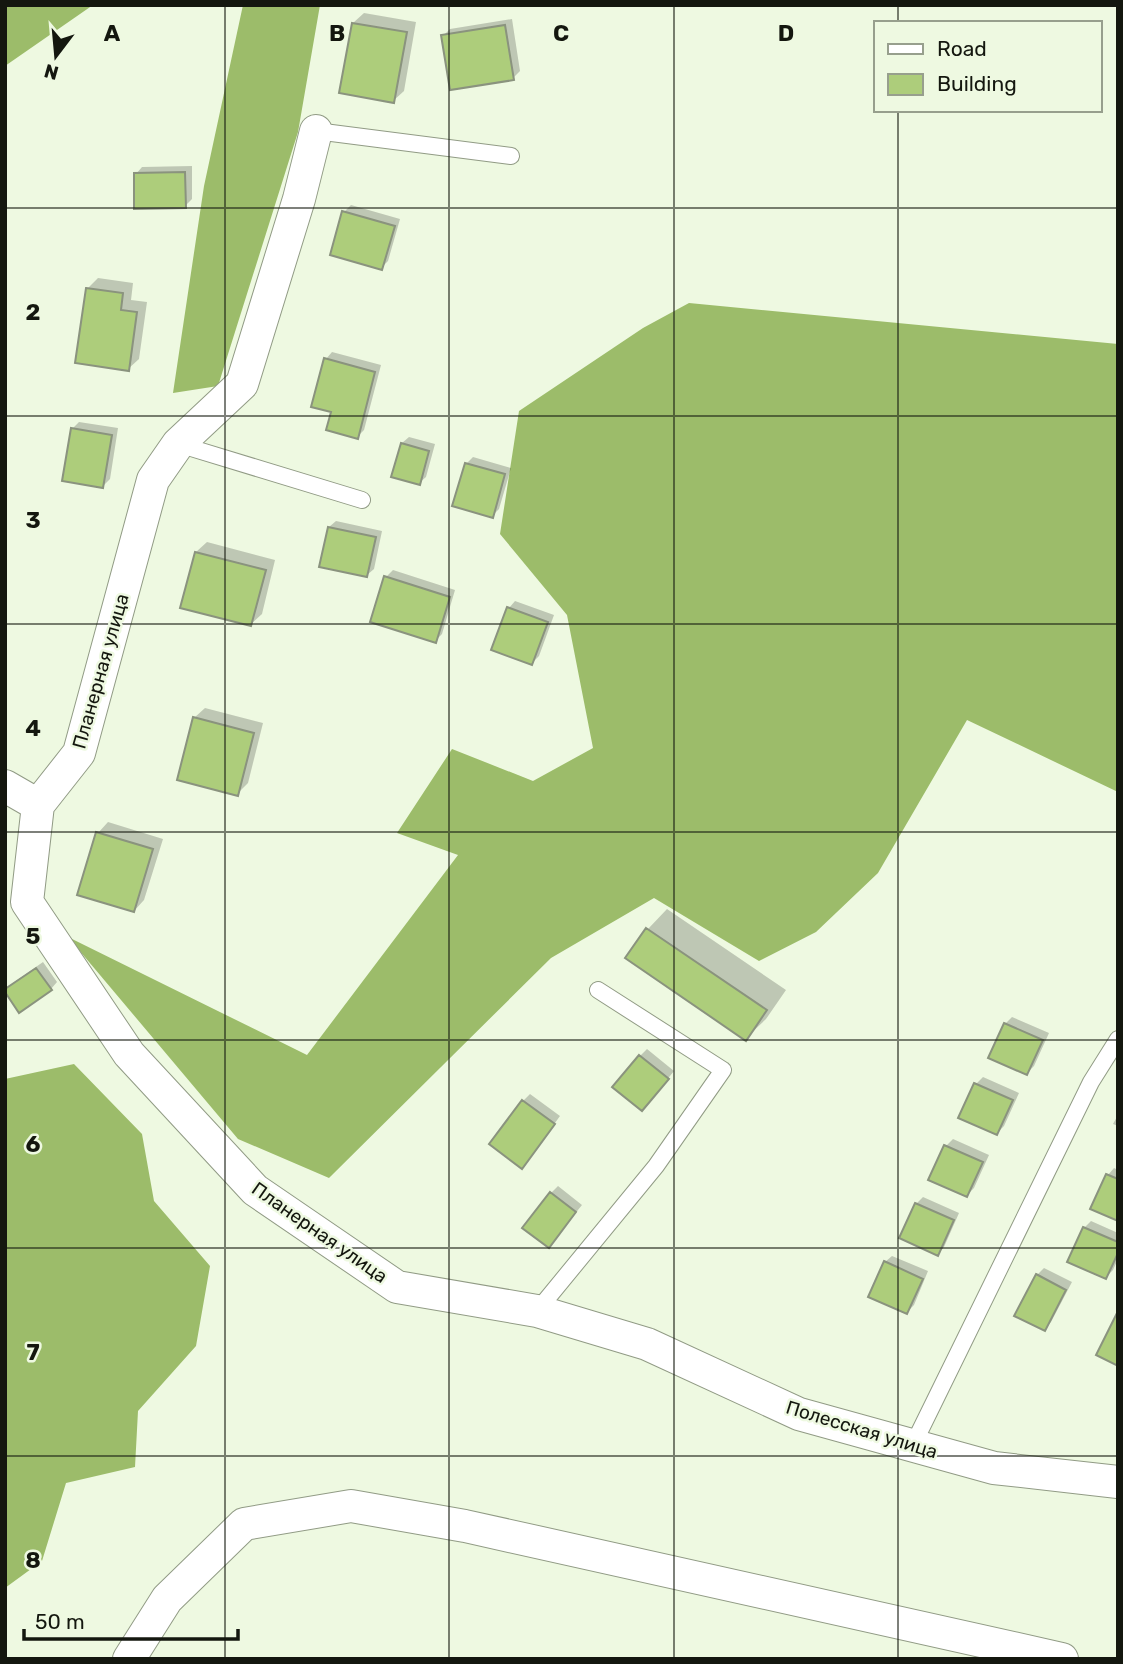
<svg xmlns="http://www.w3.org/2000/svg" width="1123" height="1664" font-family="Rubik,sans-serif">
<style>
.forest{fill:#9cbc6a}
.shadow{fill:#0003}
.building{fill:#adcd7b;stroke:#8a937e;stroke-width:2}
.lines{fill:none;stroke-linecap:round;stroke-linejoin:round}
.lane-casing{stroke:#919b85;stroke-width:18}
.street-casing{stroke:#919b85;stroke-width:34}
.lane{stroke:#fff;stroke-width:16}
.street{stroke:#fff;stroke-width:32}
.grid{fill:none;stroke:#14170f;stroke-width:2;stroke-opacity:0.55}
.labels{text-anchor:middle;stroke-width:5;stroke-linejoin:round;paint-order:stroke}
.street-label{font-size:19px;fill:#14170f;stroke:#eef9e1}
.grid-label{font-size:23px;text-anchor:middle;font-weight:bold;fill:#14170f;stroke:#eef9e1;stroke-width:5;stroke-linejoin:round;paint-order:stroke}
</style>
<rect width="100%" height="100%" fill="#eef9e1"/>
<path class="forest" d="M5,5H93L5,66Z
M243,5H320L298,132L218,386L173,393L204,186Z
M689,303L1118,344V792L967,720L878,873L816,932L759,961L654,898L551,958L329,1178L238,1139L68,937L307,1055L458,855L397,833L452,749L533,781L593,748L567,615L500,534L519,411L643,328Z
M74,1064L142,1134L154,1201L210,1266L196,1346L138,1411L135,1467L66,1483L42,1561L5,1588V1079Z"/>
<path class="shadow" d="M364,13L416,22L404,91L393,101L353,23Z
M512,19L520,71L513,78L443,36L450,29Z
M192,166V199L185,206L136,174L142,167Z
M351,205L400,219L388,261L381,268L344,212Z
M98,278L133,283L131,300L147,302L139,359L128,369L87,289Z
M332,352L381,365L364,430L357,437L333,411L326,359Z
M79,422L118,428L110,479L103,486L72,429Z
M409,437L435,444L426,477L419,483L402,443Z
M473,457L511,468L499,509L492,516L466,464Z
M336,521L382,531L374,569L367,575L329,527Z
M207,542L275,560L262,614L251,624L196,552Z
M393,570L455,590L442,634L435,641L386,577Z
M515,601L554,615L539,656L532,663L494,649L509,608Z
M205,708L263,723L248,783L237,794L194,718Z
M108,822L163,839L144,900L134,911L98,833Z
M667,909L786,990L766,1019L746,1038L628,958L648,929Z
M43,962L57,982L51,989L6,990L13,983Z
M1012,1017L1049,1033L1034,1066L1027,1073L1005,1024Z
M647,1049L674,1071L649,1102L640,1056Z
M983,1077L1019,1093L1004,1126L997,1133L961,1117L976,1084Z
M530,1094L560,1116L529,1159L523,1101Z
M1118,1115V1126L1113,1124Z
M953,1139L989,1155L974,1188L967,1195L946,1146Z
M1114,1168L1118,1170V1219L1108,1175Z
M558,1186L582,1205L549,1246L551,1193Z
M923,1197L959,1213L944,1247L938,1254L916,1204Z
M1091,1221L1118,1233V1259L1113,1270L1106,1277L1084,1228Z
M892,1256L928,1271L914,1305L907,1312L885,1262Z
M1044,1268L1072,1282L1051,1322L1044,1329L1037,1275Z"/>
<path class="building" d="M352,23L407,32L394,103L339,93Z
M505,25L514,80L450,90L441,35Z
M185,172L186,208L134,209V173Z
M342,211L395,226L382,270L330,255Z
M86,288L123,293L121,310L137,312L129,371L75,363Z
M324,358L375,372L358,439L326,430L331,412L311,407Z
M71,428L112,435L103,488L62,481Z
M401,443L429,451L420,485L391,477Z
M465,463L505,474L493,518L452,506Z
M328,527L376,537L367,577L319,567Z
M195,552L266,570L251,626L180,608Z
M384,576L450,597L436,643L370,622Z
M507,607L548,622L532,665L491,650Z
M193,717L254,733L238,796L177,780Z
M96,832L153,849L134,912L77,895Z
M646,928L767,1010L746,1041L625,958Z
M36,968L52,990L19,1013L5,992V989Z
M1004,1023L1043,1040L1027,1075L988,1058Z
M639,1055L669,1079L642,1111L612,1087Z
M974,1083L1013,1100L997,1135L958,1118Z
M522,1100L555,1124L522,1169L489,1144Z
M944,1145L983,1162L967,1197L928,1180Z
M1106,1174L1118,1179V1221L1090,1209Z
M550,1192L576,1212L549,1248L522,1228Z
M915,1203L954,1220L938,1256L899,1238Z
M1083,1227L1118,1242V1253L1106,1279L1067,1262Z
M884,1261L923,1279L907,1314L868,1297Z
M1036,1274L1066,1290L1045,1331L1014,1316Z
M1117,1313H1118V1366L1096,1355Z"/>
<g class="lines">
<g class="lane-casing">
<path id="lane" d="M316,131L511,156
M178,444L362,500
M537,1311L656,1166L723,1070L598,990
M913,1445L1091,1082L1118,1039"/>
</g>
<g class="street-casing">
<path id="street" d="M316,131L299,199L242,384L178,444L153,480L79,753L38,805L27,902L129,1054L255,1190L397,1287L537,1311L647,1344L799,1414L994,1468L1118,1482
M5,786L38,805
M129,1659L167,1599L244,1524L351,1506L465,1526L1062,1659"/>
</g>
<use href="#lane" class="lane"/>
<use href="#street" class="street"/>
</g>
<path class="grid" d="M225,5V1659M449,5V1659M674,5V1659M898,5V23M898,110V1659M5,208H1118M5,416H1118M5,624H1118M5,832H1118M5,1040H1118M5,1248H1118M5,1456H1118"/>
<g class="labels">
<g class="street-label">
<text transform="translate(100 671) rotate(-74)" y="7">Планерная улица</text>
<text transform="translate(320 1232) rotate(35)" y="7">Планерная улица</text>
<text transform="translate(862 1429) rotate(17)" y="7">Полесская улица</text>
</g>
</g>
<g class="grid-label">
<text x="112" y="41">A</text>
<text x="337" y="41">B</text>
<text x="561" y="41">C</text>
<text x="786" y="41">D</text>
<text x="33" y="320">2</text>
<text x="33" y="528">3</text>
<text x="33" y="736">4</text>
<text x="33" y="944">5</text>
<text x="33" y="1152">6</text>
<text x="33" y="1360">7</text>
<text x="33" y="1568">8</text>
</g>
<rect width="1123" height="1664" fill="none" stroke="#14170f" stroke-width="14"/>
<rect x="874" y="21" width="228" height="91" fill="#eef9e1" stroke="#979f8d" stroke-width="2"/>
<rect x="888" y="44" width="35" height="10" fill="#ffffff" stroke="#979f8d" stroke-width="2"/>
<text x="937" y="56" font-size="21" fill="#14170f">Road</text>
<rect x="888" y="74" width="35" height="21" fill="#adcd7b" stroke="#979f8d" stroke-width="2"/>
<text x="937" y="91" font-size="21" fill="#14170f">Building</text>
<g transform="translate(56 56) rotate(196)" stroke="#eef9e1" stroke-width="5" paint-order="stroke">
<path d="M0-5L12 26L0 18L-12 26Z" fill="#14170f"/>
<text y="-10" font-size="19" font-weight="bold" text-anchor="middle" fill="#14170f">N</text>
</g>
<path d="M24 1629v10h214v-10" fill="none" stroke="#14170f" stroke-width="3.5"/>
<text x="35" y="1629" font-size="21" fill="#14170f" stroke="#eef9e1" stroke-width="5" paint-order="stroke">50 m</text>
</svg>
